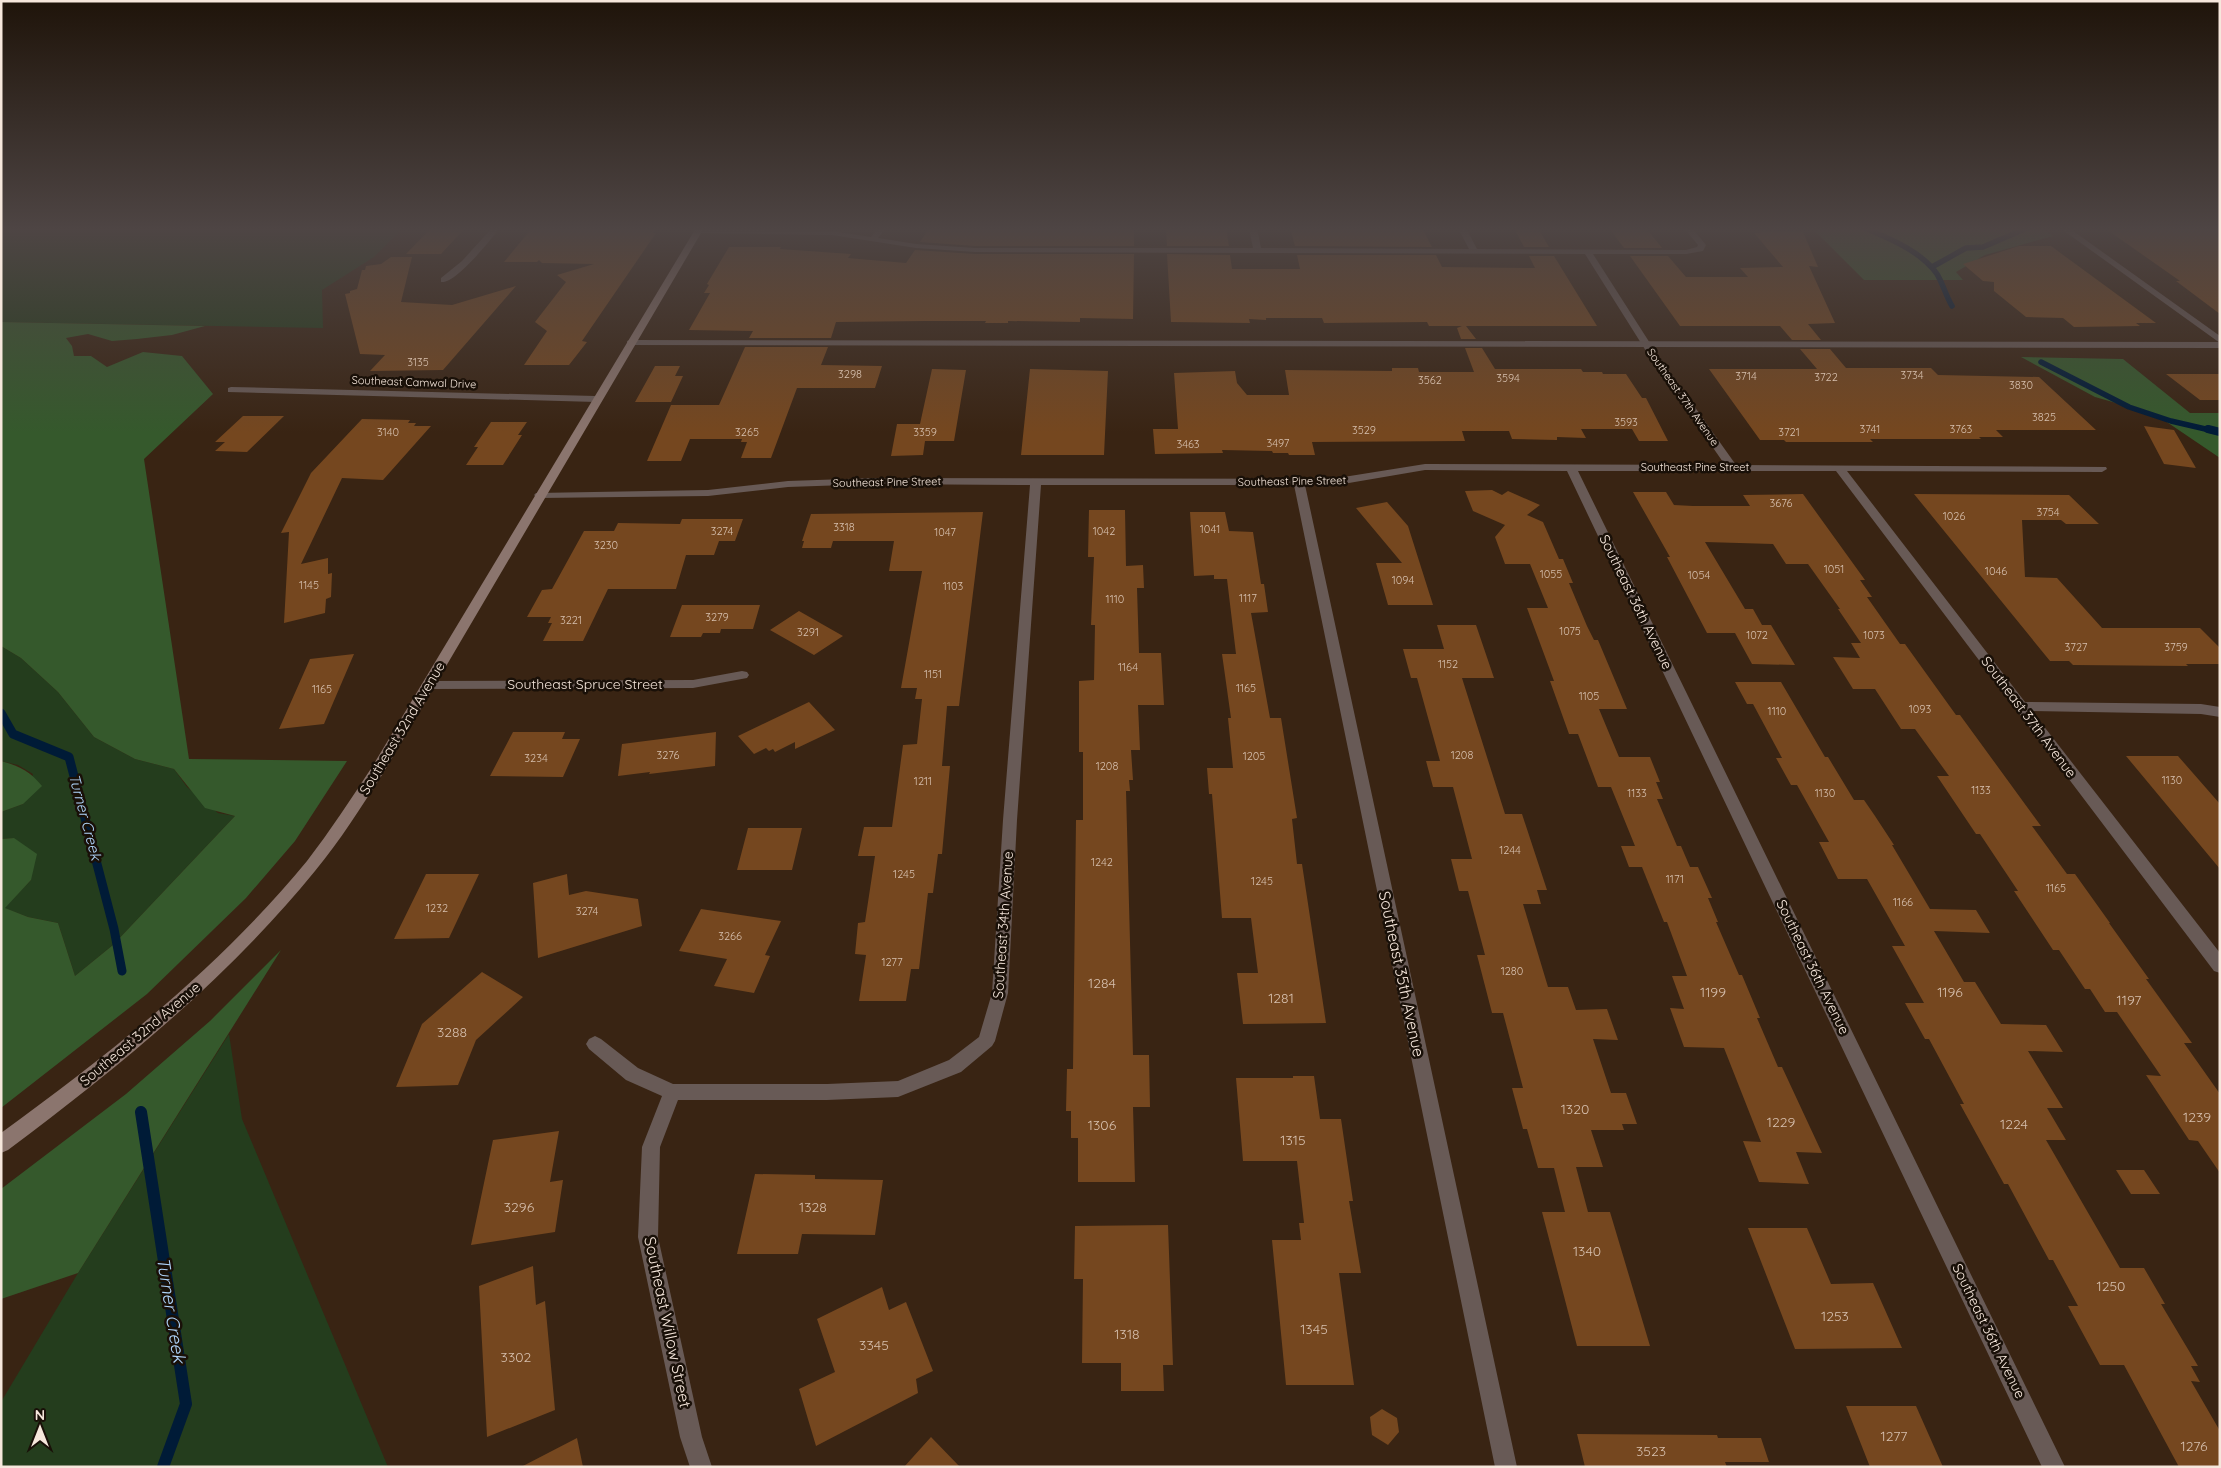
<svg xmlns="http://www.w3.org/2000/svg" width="2221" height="1468" font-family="Quicksand,sans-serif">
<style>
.green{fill:#243d1d}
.forest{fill:#35592c}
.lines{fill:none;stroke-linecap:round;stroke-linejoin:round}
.stream-far3{stroke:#001b37;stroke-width:5.5}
.stream-far2{stroke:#001b37;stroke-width:8}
.stream-far1{stroke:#001b37;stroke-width:9}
.stream{stroke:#001b37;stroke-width:12}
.building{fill:#75471f}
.minor{fill:#685a56;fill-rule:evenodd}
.tertiary{fill:#685a56;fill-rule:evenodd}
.secondary{fill:#8b756e;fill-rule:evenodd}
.labels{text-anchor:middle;stroke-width:5;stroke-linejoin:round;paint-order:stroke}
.number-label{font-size:11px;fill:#d6bfad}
.far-street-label{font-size:11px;fill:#f6e7dc;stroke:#191008}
.street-label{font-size:14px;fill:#f6e7dc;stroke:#191008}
.near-number-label{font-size:14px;fill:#d6bfad}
.water-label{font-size:15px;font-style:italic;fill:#afd4fb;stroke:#191008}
.near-street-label{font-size:16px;fill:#f6e7dc;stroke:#191008}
.near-water-label{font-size:18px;font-style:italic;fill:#afd4fb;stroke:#191008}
</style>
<rect width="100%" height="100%" fill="#392413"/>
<path class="green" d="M1,228H403L374,257L322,290L323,328L1,322Z
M1,646L21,658L58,692L94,737L135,759L174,769L187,787L218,813L235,816L113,945L75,976L58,923L28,917L4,908L31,880L14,838L1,839V812L23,804L33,774L18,765L1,761C1,747 4,732 1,718Z
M229,1034L242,1119L388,1467H1V1402L78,1273Z"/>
<path class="forest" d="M1812,228H2041L2053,236L1985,255L1956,272L1963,280H1864Z
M1,322L205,326L172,335L137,339L112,341L88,334L66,338L72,346L74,356H91L107,367L143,352L182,356L213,394L144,459L189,759L347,761L295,841L246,898L147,994L1,1108V839L14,838L37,854L31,880L5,908L28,917L58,923L75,976L113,945L235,816L205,808L174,769L135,759L94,737L58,692L21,658L1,646Z
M2021,357L2123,359L2190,413H2220V458L2155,414L2095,397Z
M1,761C19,766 30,771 42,786L23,804L1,812Z
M281,950L78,1273L1,1299V1189L126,1094L210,1021Z"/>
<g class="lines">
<path class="stream-far3" d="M1865,228C1890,239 1921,251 1937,274C1943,284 1946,296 1952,306
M1932,267L1966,248L1983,247L2027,228
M2041,362L2129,407L2171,421L2214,431"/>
<path class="stream-far2" d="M2208,429L2220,432"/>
<path class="stream-far1" d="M1,713L13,734L69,757L114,929L122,971"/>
<path class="stream" d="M141,1112L186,1404L163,1467"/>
</g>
<path class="building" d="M431,228H465L441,254H406Z
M532,228H657L653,233H656L582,341L587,342L569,365H524L547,331L535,322L566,282L557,275L594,264L542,263L539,260L537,262H504Z
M929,228H1134V246H975L920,242Z
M1166,228H1226L1229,246H1167Z
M1290,228H1319L1320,230L1422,228L1432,247L1295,246Z
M1514,228H1538L1549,247H1524Z
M1609,228H1646L1662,248H1624Z
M2106,229H2220V314L2176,281H2180Z
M1760,232H1803L1818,267L1809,266L1835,323L1808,324L1821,340H1792L1780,326H1680L1630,256H1668L1686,277H1748L1740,268L1783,267L1754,233H1761Z
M2019,246H2051L2156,323H2136L2140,326L2074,327L2063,318L2026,317L1994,291V282L1983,281L1963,264Z
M729,247H781L780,249L851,254L848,258L906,263L915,250L975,254H1134L1133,319L1080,318V322L1008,321V323H985L986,321H925L836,322L831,338H749L753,331L689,330L710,293H704L709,285L707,284Z
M1167,254L1230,255L1232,269H1300L1297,255H1436L1442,267L1530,268H1535L1529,256H1554L1597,326H1466L1476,339H1461L1457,328L1462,326H1429L1427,322L1324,323L1322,318H1266V320L1249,319L1250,323L1171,322Z
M391,257H412L401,302L452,305L516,286L443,370L370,371L385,355L360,354L345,294L350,293V291L357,289L362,270H365L366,266L381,264Z
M745,347H828L821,365L882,366L875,388H797L771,458H741L747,442H741L742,439H690L681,461H647L671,405H719Z
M1465,348H1482L1495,369H1581L1583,372H1602L1603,374H1626L1642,398H1646L1668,441H1639L1632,429H1581L1586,438L1557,437V440L1512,439L1509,431H1462L1465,441L1312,442L1315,455H1289L1288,453H1273L1272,451L1222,450L1223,453L1155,454L1153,429H1178L1174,373L1235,371L1237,383L1247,395H1289L1285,370L1392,371V368H1418L1419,372H1474Z
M1800,349H1830L1846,368H1931L1938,375L2039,377L2096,430H1996L2003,437H1979L1981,439H1870L1873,442H1786L1784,440H1760L1709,369H1817Z
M655,366H680L675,376H683L671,402H635Z
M932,369L966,370L954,441H925L923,455L891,456L897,424H920Z
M1030,369L1108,371L1104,455H1021Z
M2166,374H2220V400H2200Z
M243,416H284L247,452L215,451L225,442H215Z
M362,419L410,420L408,423H416L414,426H431L383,480L342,478L301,564L328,558V574L332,573L331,597L326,599L325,613L284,623L289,532L281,533L311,473Z
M491,422H527L518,435H522L503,465H466L478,447H474Z
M2144,426L2174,430L2196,468L2164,464Z
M1492,490L1502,495L1508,491L1540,505L1527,515L1543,522L1559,559H1563L1573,583H1569L1587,626L1594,640H1598L1627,709H1599L1619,757H1650L1660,782H1656L1663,799H1657L1677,846H1681L1690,867H1698L1712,898H1708L1718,922H1716L1739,975H1742L1760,1018H1757L1778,1067H1782L1822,1153L1796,1152L1809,1184L1759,1182L1743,1141L1761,1142L1724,1048L1684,1047L1670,1008L1684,1009L1672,976H1687L1667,922H1664L1642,867H1629L1621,846H1635L1611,787H1598L1578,734H1569L1550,681H1554L1527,608H1548L1530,564H1505L1495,537L1505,525L1473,511L1465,491Z
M1633,492H1666L1674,505L1693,506H1750L1743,495L1803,494L1865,580H1860L1872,597H1867L1900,644H1905L1956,715H1960L2041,826H2032L2067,874H2075L2110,923H2109L2149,979H2146L2192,1043H2184L2220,1094V1173L2198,1141L2189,1140L2146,1075L2161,1076L2117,1012H2105L2090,989H2085L2059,950H2053L2014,891H2018L1980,834H1976L1937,776H1949L1915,729H1901L1875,689H1853L1833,657L1860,658L1851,643H1861L1838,609H1840L1808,564H1786L1773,544L1705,542L1745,609H1753L1762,625H1771L1795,665L1752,664L1735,633H1707L1667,557H1670Z
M1914,494L2069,495L2099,524H2066L2061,520H2022L2025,577L2057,578L2102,628H2200L2220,648V664H2186L2188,666L2073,665L2069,661H2050Z
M1387,502L1408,526L1433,605H1388L1376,563H1402L1356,508Z
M1089,510H1125L1126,566L1143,565L1144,588H1137L1139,653H1161L1164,705H1138L1140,750H1131L1133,780H1129L1130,791H1126L1133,1055H1149L1150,1107H1133L1135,1182H1078V1138H1071V1111H1066L1067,1069H1073L1076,820H1083V752H1079V681L1094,680L1095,625H1091L1094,557H1088Z
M983,512L959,706H947L942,766H950L942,854H938L933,893H928L919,969H911L906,1001H859L866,955L855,954L858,923L865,922L875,856H858L864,827H892L903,745L917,744L922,699H915L917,688H901L922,571H889L894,541H833L831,548H802L804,541H802L811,514Z
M1190,512H1225L1229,531L1253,532L1261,584H1264L1268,612L1251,613L1270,718H1281L1297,818L1292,819L1297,864H1302L1326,1023L1243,1024L1237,973H1258L1251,918H1222L1212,794H1209L1207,768H1233L1228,718H1231L1222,654H1236L1227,579H1214V575L1194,576Z
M682,519H743L735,541H719L714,555H686L676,589H608L583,641H543L552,623H548L551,617H527L542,590L552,589L584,531H614L618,523L680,524Z
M682,605H760L753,629H721L720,633H703L701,637H670Z
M799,611L843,636L814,655L770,630Z
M1437,625H1476L1494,678H1462L1505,814H1522L1547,890H1537L1541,904H1523L1548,987H1568L1576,1010L1607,1009L1618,1040L1593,1039L1611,1093H1626L1637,1124H1622L1624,1130H1591L1603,1167H1576L1588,1212H1610L1650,1346H1577L1542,1212H1565L1554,1168H1538L1527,1129H1523L1512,1088H1523L1503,1013H1492L1477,955H1485L1468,891H1459L1451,859H1472L1453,787H1433L1426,761H1440L1417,678H1411L1403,649H1444Z
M354,654L324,724L279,729L310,659Z
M1735,682H1781L1825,757H1828L1854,800H1864L1875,816L1894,845H1892L1930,909L1976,910L1990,933L1934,931L1964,982H1975L2001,1024L2046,1025L2063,1052L2028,1051L2063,1108H2047L2066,1140H2046L2120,1268H2144L2165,1304H2161L2198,1366H2191L2200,1382L2191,1381L2220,1431V1467H2179L2124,1365H2100L2068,1306H2078L2053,1260H2049L2008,1184H2004L1960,1104H1964L1929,1039H1925L1905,1003H1924L1892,946H1905L1867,879H1838L1819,842H1829L1797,785H1791L1776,758H1782L1753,704H1747Z
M809,702L835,730L795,749V742L775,752L773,749L769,751L766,748L754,754L738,736Z
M513,732H565L562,739H580L563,777L490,776Z
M716,732L715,766L649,774L650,772L618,776L622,744Z
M2126,756H2178L2220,804V869Z
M748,828H802L792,870H737Z
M426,874H479L449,938L394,939Z
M567,874L569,895L586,891L638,899L642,926L538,958L533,883Z
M701,909L781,921L765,955L770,956L754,993L714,986L727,959L679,951Z
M482,972L523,997L476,1040L458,1085L396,1087L422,1024Z
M1293,1076H1314L1320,1119H1341L1353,1201H1349L1361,1273H1339L1354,1385H1286L1272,1240H1301L1299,1223H1304L1297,1161H1243L1236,1078H1293Z
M559,1131L550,1182L563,1180L555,1232L471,1245L493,1140Z
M2116,1170H2144L2160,1194H2131Z
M755,1174L815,1175V1179L883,1180L875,1235L802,1234L798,1254H737Z
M1168,1225L1173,1365H1163L1164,1391H1121V1363H1082L1083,1279H1074L1075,1226Z
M1748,1228H1807L1831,1284L1873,1283L1902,1348L1795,1349Z
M533,1266L536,1305L545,1301L555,1410L487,1437L479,1286Z
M882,1287L889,1310L906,1302L933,1371L916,1379L918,1393L816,1446L799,1389L835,1372L817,1319Z
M1846,1406H1916L1943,1467H1870Z
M1382,1409L1397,1418L1399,1432L1388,1445L1372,1435L1370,1417Z
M1577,1434L1717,1435L1718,1438H1761L1769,1462H1725L1727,1467H1585Z
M931,1437L960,1467H904Z
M577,1438L583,1467H521Z"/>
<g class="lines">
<path class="minor" d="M492,228H500C490,240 456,284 441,282V278L462,261Z
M878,228H886L878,238L916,244L975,248H1253L1249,228H1257L1261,248L1469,249L1458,228H1466L1477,249L1686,250L1697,247L1698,245L1684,228H1692L1706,245L1703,251L1686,254H1593L1655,351L1736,465L2106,467L2107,469L2102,472L1847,471L2025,702L2201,704L2220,707V717L2201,714L2032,711L2220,953V973L2214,971L1836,471H1578L2065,1467H2042L1567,471L1425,470L1343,484L1305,485L1517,1467H1495L1294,485H1041L1017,820L1008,993L995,1041L992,1046L961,1072L898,1097L827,1100H678L660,1147L658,1237L702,1437L712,1467H690L680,1437L638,1237L642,1147L662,1096L626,1080L589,1049L586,1044L589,1039L595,1036L601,1039L638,1068L673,1084H827L898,1081L949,1060L979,1037L992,993L1003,820L1030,485L875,484L788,487L708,496L540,498L536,497L534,495L536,493L708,490L788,481L875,478L1331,479L1425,464L1725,465L1646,351L1585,254L975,252L916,248L832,235L697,233L693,231L697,229L832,231L871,237Z
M2060,228H2069L2220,336V343Z
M231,387L596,396L601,399L596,402L228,392V388Z
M742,671L747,672L749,675L747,678L693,688L428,689L421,685L428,681L693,680Z"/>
<path class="tertiary" d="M630,340L2220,342V348L627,345V341Z"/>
<path class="secondary" d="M696,228H704L382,775C361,807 340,841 315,871C227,979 119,1067 8,1150L1,1153V1133C111,1053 220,967 307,861C330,831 351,799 372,767Z"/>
</g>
<linearGradient id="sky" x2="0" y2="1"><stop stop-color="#1f140a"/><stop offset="0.53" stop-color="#4e4544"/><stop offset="1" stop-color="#4e4544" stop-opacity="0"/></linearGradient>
<rect width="2221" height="433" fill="url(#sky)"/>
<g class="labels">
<g class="number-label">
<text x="418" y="366">3135</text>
<text x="850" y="378">3298</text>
<text x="1912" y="379">3734</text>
<text x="1746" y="380">3714</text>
<text x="1826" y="381">3722</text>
<text x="1508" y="382">3594</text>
<text x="1430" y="384">3562</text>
<text x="2021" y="389">3830</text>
<text x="2044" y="421">3825</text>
<text x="1626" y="426">3593</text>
<text x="1870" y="433">3741</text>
<text x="1961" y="433">3763</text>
<text x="1364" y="434">3529</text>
<text x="388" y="436">3140</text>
<text x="747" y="436">3265</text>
<text x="925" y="436">3359</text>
<text x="1789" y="436">3721</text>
<text x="1278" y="447">3497</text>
<text x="1188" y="448">3463</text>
<text x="1781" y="507">3676</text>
<text x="2048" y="516">3754</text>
<text x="1954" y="520">1026</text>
<text x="844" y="531">3318</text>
<text x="1210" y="533">1041</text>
<text x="722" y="535">3274</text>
<text x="1104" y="535">1042</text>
<text x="945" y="536">1047</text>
<text x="606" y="549">3230</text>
<text x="1834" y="573">1051</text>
<text x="1996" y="575">1046</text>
<text x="1551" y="578">1055</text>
<text x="1699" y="579">1054</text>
<text x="1403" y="584">1094</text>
<text x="309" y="589">1145</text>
<text x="953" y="590">1103</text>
<text x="1248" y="602">1117</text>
<text x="1115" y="603">1110</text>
<text x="717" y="621">3279</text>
<text x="571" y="624">3221</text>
<text x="1570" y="635">1075</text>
<text x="808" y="636">3291</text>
<text x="1757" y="639">1072</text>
<text x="1874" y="639">1073</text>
<text x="2076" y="651">3727</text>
<text x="2176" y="651">3759</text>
<text x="1448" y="668">1152</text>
<text x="1128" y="671">1164</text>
<text x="933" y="678">1151</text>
<text x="1246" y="692">1165</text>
<text x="322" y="693">1165</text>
<text x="1589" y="700">1105</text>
<text x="1920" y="713">1093</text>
<text x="1777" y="715">1110</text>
<text x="668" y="759">3276</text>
<text x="1462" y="759">1208</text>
<text x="1254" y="760">1205</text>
<text x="536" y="762">3234</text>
<text x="1107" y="770">1208</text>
<text x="2172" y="784">1130</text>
<text x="923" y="785">1211</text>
<text x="1981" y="794">1133</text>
<text x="1637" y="797">1133</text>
<text x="1825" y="797">1130</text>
<text x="1510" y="854">1244</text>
<text x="1102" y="866">1242</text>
<text x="904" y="878">1245</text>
<text x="1675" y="883">1171</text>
<text x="1262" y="885">1245</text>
<text x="2056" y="892">1165</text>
<text x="1903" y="906">1166</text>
<text x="437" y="912">1232</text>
<text x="587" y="915">3274</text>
<text x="730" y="940">3266</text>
<text x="892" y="966">1277</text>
<text x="1512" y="975">1280</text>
</g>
<g class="far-street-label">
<text transform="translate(414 382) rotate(2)" y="4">Southeast Camwal Drive</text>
<text transform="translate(1683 397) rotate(55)" y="4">Southeast 37th Avenue</text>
<text x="1695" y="471">Southeast Pine Street</text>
<text transform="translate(1292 481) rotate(-1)" y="4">Southeast Pine Street</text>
<text transform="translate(887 482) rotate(-1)" y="4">Southeast Pine Street</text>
</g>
<g class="street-label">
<text transform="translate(1636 602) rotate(64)" y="5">Southeast 36th Avenue</text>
<text x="585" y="689">Southeast Spruce Street</text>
<text transform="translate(2029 717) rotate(53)" y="5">Southeast 37th Avenue</text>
<text transform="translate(402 728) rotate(-59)" y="5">Southeast 32nd Avenue</text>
<text transform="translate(1003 925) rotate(-86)" y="5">Southeast 34th Avenue</text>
<text transform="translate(1813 967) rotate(64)" y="5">Southeast 36th Avenue</text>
<text transform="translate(140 1034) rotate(-40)" y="5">Southeast 32nd Avenue</text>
<text transform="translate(1989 1331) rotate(64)" y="5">Southeast 36th Avenue</text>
</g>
<g class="near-number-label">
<text x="1102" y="988">1284</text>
<text x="1713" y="997">1199</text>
<text x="1950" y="997">1196</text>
<text x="1281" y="1003">1281</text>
<text x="2129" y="1005">1197</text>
<text x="452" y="1037">3288</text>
<text x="1575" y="1114">1320</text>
<text x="2197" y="1122">1239</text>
<text x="1781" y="1127">1229</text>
<text x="2014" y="1129">1224</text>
<text x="1102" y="1130">1306</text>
<text x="1293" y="1145">1315</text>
<text x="519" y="1212">3296</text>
<text x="813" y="1212">1328</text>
<text x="1587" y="1256">1340</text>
<text x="2111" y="1291">1250</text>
<text x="1835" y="1321">1253</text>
<text x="1314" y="1334">1345</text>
<text x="1127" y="1339">1318</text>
<text x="874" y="1350">3345</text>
<text x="516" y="1362">3302</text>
<text x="1894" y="1441">1277</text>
<text x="2194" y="1451">1276</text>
<text x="1651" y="1456">3523</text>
</g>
<g class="water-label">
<text transform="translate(85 817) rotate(75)" y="5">Turner Creek</text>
</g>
<g class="near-street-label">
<text transform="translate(1402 974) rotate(78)" y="6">Southeast 35th Avenue</text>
<text transform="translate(668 1322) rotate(78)" y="6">Southeast Willow Street</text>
</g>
<g class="near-water-label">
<text transform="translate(171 1310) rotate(81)" y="6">Turner Creek</text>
</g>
</g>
<rect width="2221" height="1468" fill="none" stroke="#f6e7dc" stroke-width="5"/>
<g transform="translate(40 1428)" stroke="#191008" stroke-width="4" paint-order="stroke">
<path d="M0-4L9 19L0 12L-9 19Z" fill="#f6e7dc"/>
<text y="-8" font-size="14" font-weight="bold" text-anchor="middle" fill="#f6e7dc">N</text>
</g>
</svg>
